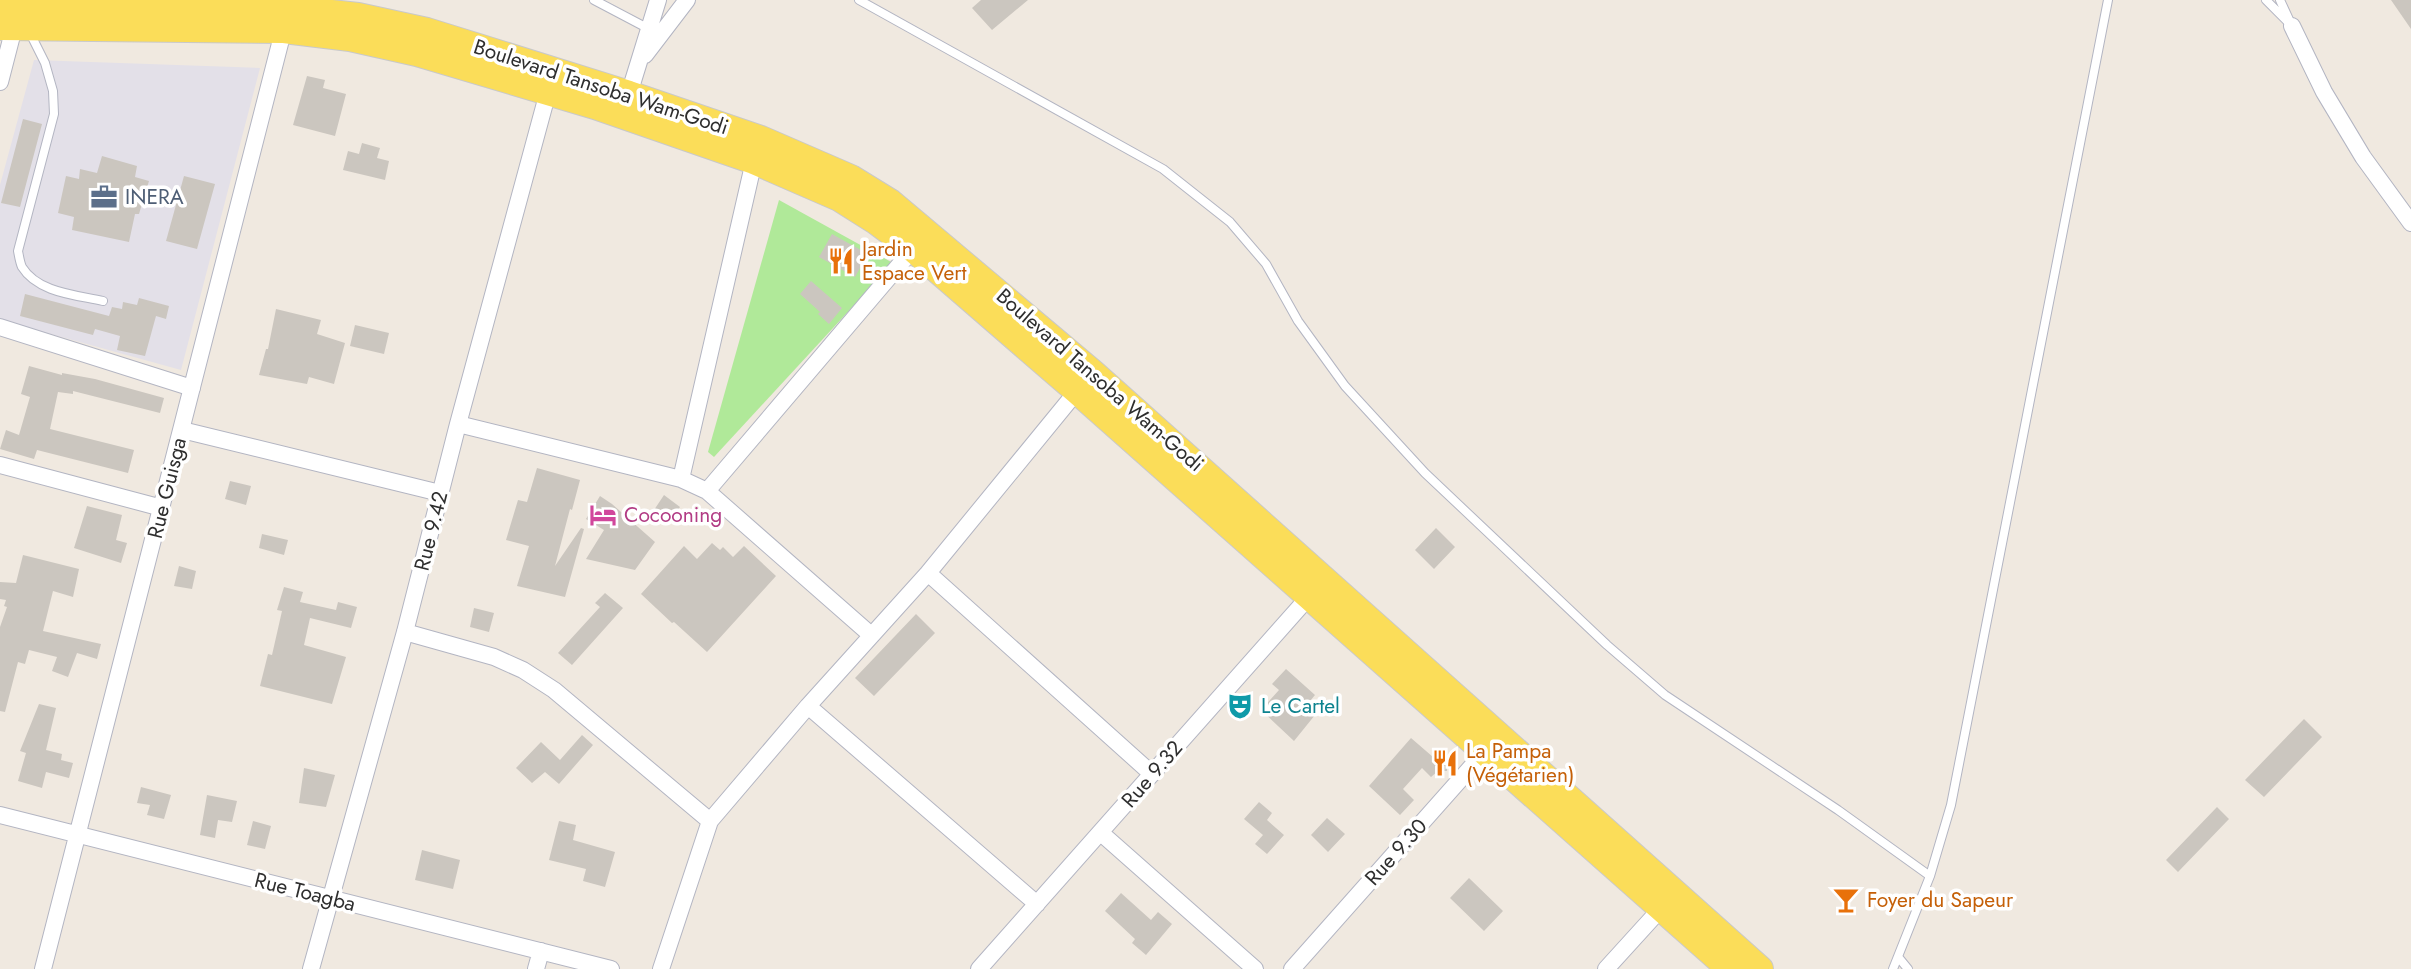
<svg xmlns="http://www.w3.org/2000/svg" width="2411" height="969" font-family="Jost,sans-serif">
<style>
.industrial{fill:#e3e0e8}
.green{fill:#b0e999}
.building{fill:#cbc6bf}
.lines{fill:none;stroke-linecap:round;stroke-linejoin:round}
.service-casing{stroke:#b3b5c2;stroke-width:10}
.minor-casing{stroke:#b3b5c2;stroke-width:18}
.primary-casing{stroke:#c9c9c9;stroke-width:28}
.service{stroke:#fff;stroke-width:8}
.minor{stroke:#fff;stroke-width:16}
.primary{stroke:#fbdd59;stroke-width:26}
.labels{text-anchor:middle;stroke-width:7;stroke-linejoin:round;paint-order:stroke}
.street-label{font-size:21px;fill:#2e2e2e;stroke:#fff}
.service-label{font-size:21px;fill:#4e5e75;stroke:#fff;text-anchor:start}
.food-label{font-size:21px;fill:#c56008;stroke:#fff;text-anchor:start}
.hotel-label{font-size:21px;fill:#b23c85;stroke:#fff;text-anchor:start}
.culture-label{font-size:21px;fill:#0d838f;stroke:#fff;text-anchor:start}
</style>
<rect width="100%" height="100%" fill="#f0e9e0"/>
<path class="industrial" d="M34,60L260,68L181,370L0,320V185Z"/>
<path class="green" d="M779,200L893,263L714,457L708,452Z"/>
<path class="building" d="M981,0H1028L992,30L972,8Z
M2391,0H2411V29Z
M307,76L325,80L323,88L346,94L335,136L293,125Z
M23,119L42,124L20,207L1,203Z
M362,143L380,148L377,158L389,161L385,180L343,170L348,151L359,154Z
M102,156L137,166L135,177L149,181L139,214H135L129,242L72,230L74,217L58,213L66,176L79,179L80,169L97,173Z
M184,176L215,184L197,249L166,241Z
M832,234L868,254L855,277L819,257Z
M811,281L842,308L829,324L818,314L820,312L800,294Z
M25,294L109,316L112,307L122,309L123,302L137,305L139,298L169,306L166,319L156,316L145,356L117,350L120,336L95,329L93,335L20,316Z
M276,309L321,320L317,334L345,343L334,384L309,377L307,384L259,375L266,349H268Z
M355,325L389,333L384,354L350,346Z
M29,366L62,375V373L95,379L164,398L160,413L73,391V394L58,392L50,429L134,450L128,473L37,450L34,459L0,449L6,430L19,435L30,397L21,394Z
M537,468L580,480L572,510L570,509L555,566L581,528L584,529L565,597L517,586L529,546L506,540L518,500L527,502Z
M230,481L251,486L246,505L225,499Z
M664,495L680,507L670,521L654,510Z
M600,496L612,504L655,542L635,570L586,559L604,530L586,519Z
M87,506L122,515L116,540L127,543L121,563L74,548Z
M1436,528L1455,547L1434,569L1415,550Z
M262,534L288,540L284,555L259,548Z
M712,543L720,550L723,547L733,557L744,546L776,576L707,652L674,622L672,623L641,594L684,546L697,559Z
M23,555L79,569L73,597L53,591L43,631L101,644L97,659L77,653L68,677L52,671L57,657L29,650L25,664L18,662L5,712L0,711V627L7,607L4,606L6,600L0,599V582L16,583Z
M179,566L196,571L192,589L174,586Z
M284,587L303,592L300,602L336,610L338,602L357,607L351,628L310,618L304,645L346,657L332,704L260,686L268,654L272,655L282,611L277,610Z
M605,593L623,608L572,665L558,653L600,607L595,603Z
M474,608L494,613L489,632L470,627Z
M916,614L935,633L874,696L855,678Z
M1286,669L1315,695L1305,707L1315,715L1294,741L1261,710L1279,690L1272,684Z
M39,704L56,708L46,750L62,754L61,760L73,763L69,778L46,772L42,788L18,781L26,753L20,751Z
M2304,719L2322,737L2264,797L2245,780Z
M582,735L593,745L559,784L545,772L532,783L516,768L541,742L560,760Z
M1411,738L1433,757L1447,756V771H1438L1431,777L1422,768L1403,789L1414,800L1400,815L1369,786Z
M304,768L335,775L326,807L299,803Z
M141,787L171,795L164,819L147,815L150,805L137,803Z
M207,795L237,801L232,822L218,820L215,838L200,835Z
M1259,802L1272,813L1267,820L1284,835L1267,854L1255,844L1263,835L1244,819Z
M2217,807L2229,819L2178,872L2166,860Z
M1327,818L1345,834L1328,852L1311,835Z
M253,821L271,826L265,849L247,845Z
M559,821L576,825L573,840L615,852L605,887L583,881L586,869L549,860Z
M422,850L460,860L453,889L415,880Z
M1469,878L1503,911L1484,931L1450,898Z
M1121,893L1151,920L1158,912L1172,924L1146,955L1132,943L1135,939L1105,911Z"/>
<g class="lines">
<g class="service-casing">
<path id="service" d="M594,0L651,30
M859,0L1163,169L1230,222L1266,264L1298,321L1345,386L1425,473L1607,645L1665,695L1838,810L1930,876
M2266,0L2292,26L2280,0
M30,33L45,63L53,91L54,114L18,251C19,256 20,263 22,267C38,293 77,295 103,301
M1899,958L1908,969
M1893,969L1930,876L1951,805L2108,0"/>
</g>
<g class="minor-casing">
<path id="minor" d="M2292,26L2324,92L2363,157L2411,223
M645,55L687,0
M0,82L16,20
M629,94L658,0
M0,327L192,388
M458,424L681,479L707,491L871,635
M182,430L440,493
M0,465L162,508
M681,479L754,161
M707,491L913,249
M928,573L1152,774
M405,632L494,657L523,670L554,690L710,821
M808,706L1037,904
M0,815L611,969
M1101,833L1255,969
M43,969L285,24
M311,969L405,632L458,424L548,92
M536,969L541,951
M661,969L710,821L808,706L928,573L1077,391
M979,969L1314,591
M1292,969L1489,747
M1606,969L1666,903"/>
</g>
<g class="primary-casing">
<path id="primary" d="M0,1L288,8L358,16L427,31L629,94L761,139L851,178L890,202L1093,373L1760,969
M0,27L284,30L350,38L417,53L595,106L754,161L839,198L877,222L913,249L1077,391L1730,969"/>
</g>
<use href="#service" class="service"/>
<use href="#minor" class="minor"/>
<use href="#primary" class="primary"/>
</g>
<defs>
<g id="office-bare" transform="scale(2.1)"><path d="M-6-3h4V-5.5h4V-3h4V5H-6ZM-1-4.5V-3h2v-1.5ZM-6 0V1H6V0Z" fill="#5c6f8a" stroke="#fff" stroke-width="2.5" paint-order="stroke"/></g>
<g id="restaurant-bare" transform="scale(2.1)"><path d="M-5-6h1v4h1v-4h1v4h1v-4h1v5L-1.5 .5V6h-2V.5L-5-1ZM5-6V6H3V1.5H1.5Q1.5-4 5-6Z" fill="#e8710a" stroke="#fff" stroke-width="2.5" paint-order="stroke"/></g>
<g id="hotel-bare" transform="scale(2.1)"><path d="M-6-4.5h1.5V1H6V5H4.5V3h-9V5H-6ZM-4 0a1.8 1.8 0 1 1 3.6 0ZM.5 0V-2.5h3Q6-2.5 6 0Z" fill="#d1479c" stroke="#fff" stroke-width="2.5" paint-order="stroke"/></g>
<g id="theatre-bare" transform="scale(2.1)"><path d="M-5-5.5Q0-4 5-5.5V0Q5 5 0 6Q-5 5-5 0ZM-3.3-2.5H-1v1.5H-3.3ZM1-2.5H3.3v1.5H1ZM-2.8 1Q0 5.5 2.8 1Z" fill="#0f9aa8" stroke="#fff" stroke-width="2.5" paint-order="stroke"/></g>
<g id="bar-bare" transform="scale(2.1)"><path d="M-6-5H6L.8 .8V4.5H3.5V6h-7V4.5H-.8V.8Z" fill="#e8710a" stroke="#fff" stroke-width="2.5" paint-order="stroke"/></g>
</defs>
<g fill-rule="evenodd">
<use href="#office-bare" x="104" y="197"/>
<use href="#restaurant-bare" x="841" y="261"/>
<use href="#hotel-bare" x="603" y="515"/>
<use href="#theatre-bare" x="1240" y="706"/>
<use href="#restaurant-bare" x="1445" y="763"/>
<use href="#bar-bare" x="1846" y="900"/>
</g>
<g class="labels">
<g class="street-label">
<text transform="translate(601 87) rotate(18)" y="7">Boulevard Tansoba Wam-Godi</text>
<text transform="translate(1100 380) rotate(41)" y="7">Boulevard Tansoba Wam-Godi</text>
<text transform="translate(167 488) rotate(-76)" y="7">Rue Guisga</text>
<text transform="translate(431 531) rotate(-76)" y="7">Rue 9.42</text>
<text transform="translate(1152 774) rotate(-49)" y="7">Rue 9.32</text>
<text transform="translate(1396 852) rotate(-48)" y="7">Rue 9.30</text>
<text transform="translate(305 892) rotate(14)" y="7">Rue Toagba</text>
</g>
<g class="service-label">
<text x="125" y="204">INERA</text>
</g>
<g class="food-label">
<text x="862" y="256">Jardin<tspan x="862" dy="24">Espace Vert</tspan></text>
<text x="1466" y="758">La Pampa<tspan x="1466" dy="24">(Végétarien)</tspan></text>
<text x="1867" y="907">Foyer du Sapeur</text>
</g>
<g class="hotel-label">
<text x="624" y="522">Cocooning</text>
</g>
<g class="culture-label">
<text x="1261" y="713">Le Cartel</text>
</g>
</g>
</svg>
